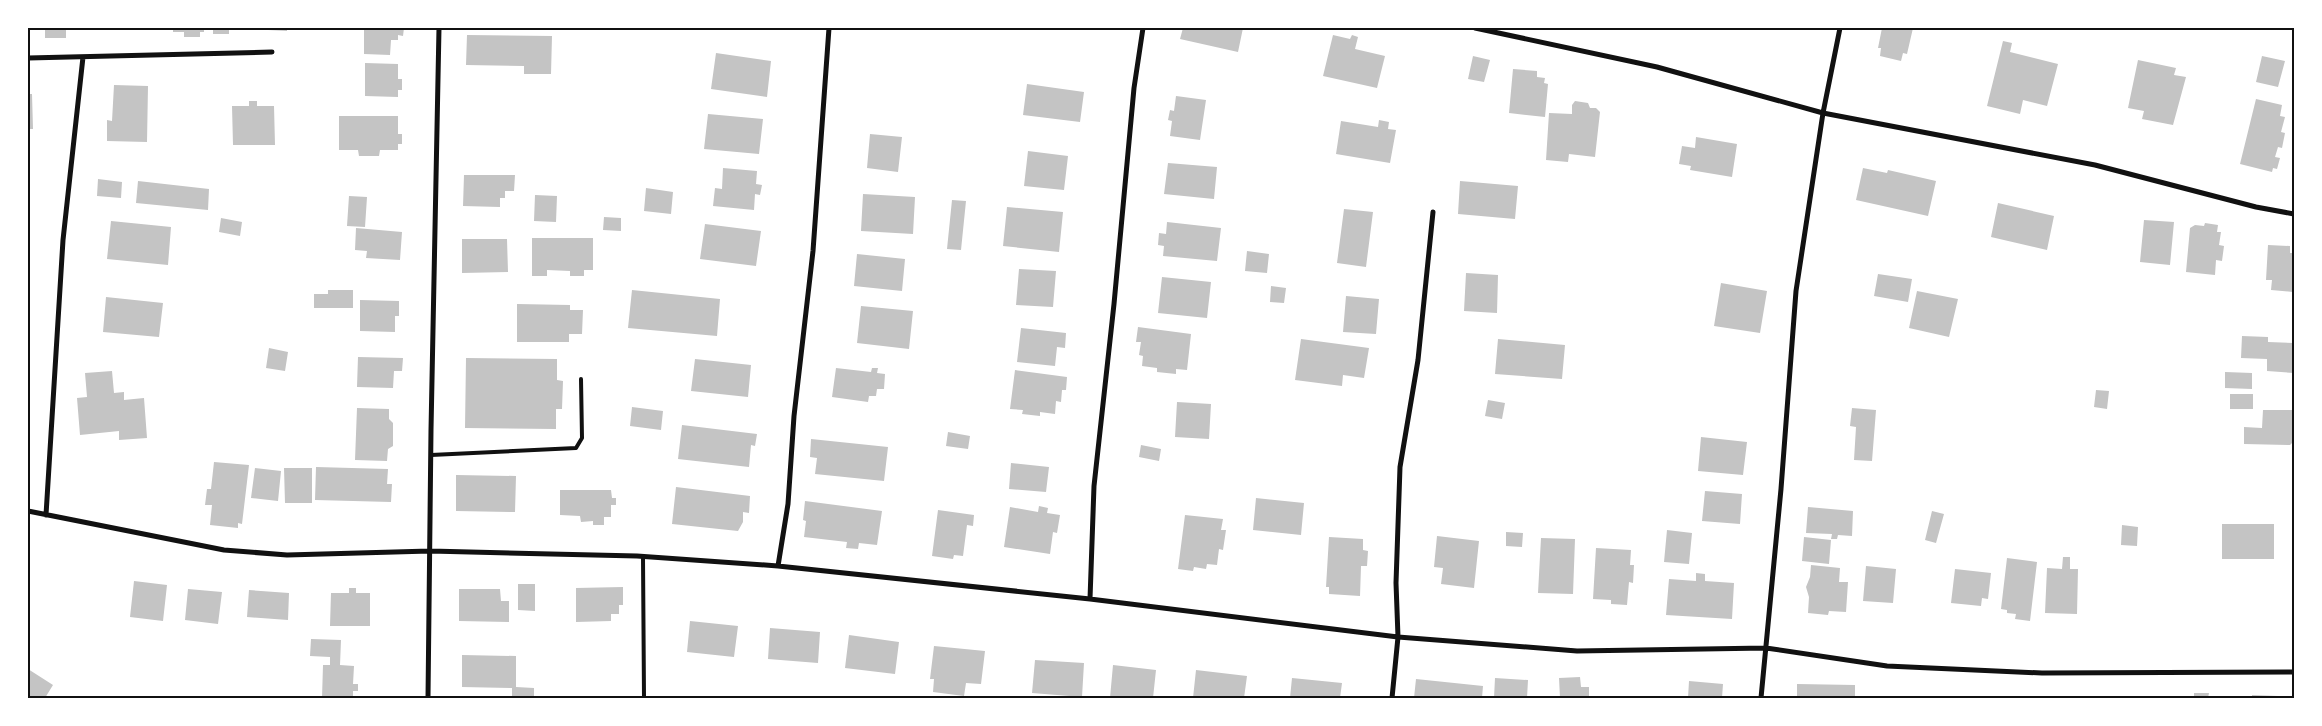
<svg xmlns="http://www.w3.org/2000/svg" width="2322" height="726" font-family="'Sofia Sans Condensed',sans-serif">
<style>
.building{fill:#c4c4c4}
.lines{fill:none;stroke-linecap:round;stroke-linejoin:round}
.service{stroke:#111;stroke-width:4}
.minor{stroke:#111;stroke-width:5}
.neatline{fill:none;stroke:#111;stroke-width:2}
</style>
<rect width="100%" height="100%" fill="#fff"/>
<path class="building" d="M45,28H66V38H45Z
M173,28H204V32H200V37H184V32H173Z
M213,28H229V34H213Z
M268,28H287V31L268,30Z
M364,28H404L403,36L398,35V40H391L390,55L364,54Z
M1183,28H1243L1238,52L1180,39Z
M1882,28H1913L1907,54L1903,53L1901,61L1880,56L1881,48H1878Z
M467,35L552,36L551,74H524V66L466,65Z
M1333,35L1350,39L1352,35L1358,37L1355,49L1385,56L1377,88L1323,76Z
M2003,41L2012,43L2010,52L2058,64L2047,106L2023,100L2020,114L1987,106Z
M716,53L771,61L767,97L711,89Z
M1473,56L1490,60L1484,82L1468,79Z
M2262,56L2285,61L2278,87L2256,82Z
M2138,60L2176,68L2174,75L2186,77L2173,125L2142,119L2144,111L2128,108Z
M365,63L398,64V79H402V90H398V97L365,96Z
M1513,69L1537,71V77L1545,78L1544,83L1548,84L1545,117L1509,113Z
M1027,84L1084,92L1080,122L1023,115Z
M114,85L148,86L147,142L107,141V120L112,121Z
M28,94H32L33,129H28Z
M1176,96L1206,100L1200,140L1170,136L1172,121L1168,120L1170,110L1174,111Z
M2256,99L2282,105L2280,116L2285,117L2281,132L2285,133L2282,148L2278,147L2275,157L2280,158L2277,169L2273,168L2272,172L2240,164Z
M249,101H257V106H274L275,145H233L232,106H249Z
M1575,101L1588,103L1590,108H1596L1600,112L1595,157L1569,154L1568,162L1546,160L1549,113L1572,114V105Z
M708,114L763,119L759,154L704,149Z
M339,116H398V134H402V144H398V150H380L379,156H359L358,150H339Z
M1379,120L1389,122L1388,129L1396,130L1390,163L1336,154L1341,121L1378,127Z
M870,134L902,137L898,172L867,168Z
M1696,137L1737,144L1732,177L1690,170L1691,166L1679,164L1682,146L1695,148Z
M1028,151L1068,156L1064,190L1024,186Z
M1168,163L1217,167L1214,199L1164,194Z
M723,168L757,171L756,184L762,185L760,195L755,194L754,210L713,206L715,188L722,189Z
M1863,168L1887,173L1888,170L1936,181L1928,216L1856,200Z
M464,175H515L514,191H505V198H500V207L463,206Z
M98,179L122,182L121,198L97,196Z
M138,181L209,189L208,210L136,203Z
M1460,181L1518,186L1515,219L1458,214Z
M646,188L673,192L671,214L644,211Z
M863,194L915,197L913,234L861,231Z
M535,195L557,196L556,222L534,221Z
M349,196L367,197L365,227L347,226Z
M952,200L966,201L961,250L947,249Z
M1998,203L2054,216L2047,250L1991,237Z
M1007,207L1063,212L1059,252L1003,246Z
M1344,209L1373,212L1366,267L1337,263Z
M604,217L621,218V231L603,230Z
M221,218L242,222L240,236L219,232Z
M2144,220L2174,222L2170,265L2140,262Z
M111,221L171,227L168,265L107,259Z
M1167,222L1221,228L1217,261L1163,256L1164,246L1158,245L1159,233L1166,234Z
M2205,223L2218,225L2217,232H2221L2219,245L2224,246L2222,261L2216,260L2215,275L2186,272L2190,228L2195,225L2204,226Z
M705,224L761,231L756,266L700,259Z
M356,228L402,232L400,260L366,258L367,251L355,250Z
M532,238H593V270H584V276H570V271L547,270V276H532Z
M462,239H507L508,272L462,273Z
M2268,245L2290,246V253H2294L2293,292L2271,290L2272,280H2266Z
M1247,251L1269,254L1267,273L1245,271Z
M857,254L905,259L902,291L854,286Z
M1019,269L1056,271L1053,307L1016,305Z
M1466,273L1498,275L1497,313L1464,311Z
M1878,274L1912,279L1908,302L1874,296Z
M1162,277L1211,282L1207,318L1158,313Z
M1721,283L1767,291L1760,333L1714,326Z
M1271,286L1286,288L1284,303L1270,302Z
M328,290H353V308H314V294H328Z
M632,290L720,299L717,336L628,328Z
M1917,291L1958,299L1949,337L1909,328Z
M1346,296L1379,299L1376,334L1343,332Z
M106,297L163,303L159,337L103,332Z
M360,300L399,301V316H395V332L360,331Z
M517,304L570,305V310H583L582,334H569V342H517Z
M861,306L913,311L909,349L857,343Z
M1138,327L1191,334L1187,370L1176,369V374L1157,372V368L1142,366L1143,356L1139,355L1141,342H1136Z
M1021,328L1066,333L1065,348L1057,347L1055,366L1017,362Z
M2242,336L2268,337V342L2294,343V373L2267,371V359L2241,358Z
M1301,339L1369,348L1364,378L1343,375L1342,386L1295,380Z
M1498,339L1565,345L1562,379L1495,374Z
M269,348L288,352L285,371L266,368Z
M358,357L403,358L402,371H394L393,388L357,387Z
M466,358L557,359V380L563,381L562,409H556V429L465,428Z
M695,359L751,365L748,397L691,391Z
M836,368L871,372L872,368H878L877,373L885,374L884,389H877L876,396H869L868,402L832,397Z
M1015,370L1067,377L1066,390H1062L1061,402L1056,401L1055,414L1040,412V416L1022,414L1023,410L1010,409Z
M112,371L114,393L124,392V400L144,398L147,438L119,440V431L80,435L77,398L87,397L85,373Z
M2225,372L2252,373V389L2225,388Z
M2096,390L2109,391L2107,409L2094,407Z
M2230,394H2253V409H2230Z
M1488,400L1505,403L1502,419L1485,416Z
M1177,402L1211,404L1209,439L1175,437Z
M632,407L663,411L661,430L630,426Z
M357,408L389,409V419L393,423V446L388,449L387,461L355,460Z
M1852,408L1876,410L1872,461L1854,460L1856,427L1850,426Z
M2263,410H2294L2293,442L2290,445L2244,444V427L2262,428Z
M682,425L757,434L755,446L751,445L749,467L678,459Z
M948,432L970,436L968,449L946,446Z
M1701,437L1747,442L1743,475L1698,471Z
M811,439L888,447L884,481L815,474L817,458L810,457Z
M1141,445L1161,449L1159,461L1139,457Z
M214,462L249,465L242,524L238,523V528L210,525L212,505H205L207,489H211Z
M1011,463L1049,467L1046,492L1009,489Z
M316,467L388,469L387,484H392L391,502L315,500Z
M255,468L281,471L278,501L251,498Z
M284,468H312V503H285Z
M456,475L516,476L515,512L456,511Z
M676,487L750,496L749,513L743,512V522L738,531L672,524Z
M560,490H611L612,498H616V505H611V517H604V525H593V521L581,522L580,516L560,515Z
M1705,491L1742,494L1740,524L1702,521Z
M1256,498L1304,503L1301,535L1253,530Z
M805,501L882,511L877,545L859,543L858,549L846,548L847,542L804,537L806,521L803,520Z
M1039,506L1048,508L1047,513L1060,515L1057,533L1053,532L1050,554L1004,547L1010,507L1038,512Z
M1808,507L1853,511L1852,536L1838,535L1837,539H1831L1832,534L1806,533Z
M938,510L974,515L973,526L967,525L963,556L954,555L953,559L932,556Z
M1932,511L1944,514L1936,543L1925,540Z
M1185,515L1223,519L1221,530H1226L1223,550L1219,549L1217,565L1207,564L1206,569L1194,567L1193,571L1178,569Z
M2222,524H2274V559H2222Z
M2122,525L2138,527L2137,546L2121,545Z
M1667,530L1692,533L1689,564L1664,562Z
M1506,532L1523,533L1522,547L1506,546Z
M1437,536L1479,541L1474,588L1441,584L1443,568L1434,567Z
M1329,537L1363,539V550L1368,551L1367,566H1361L1360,596L1329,594V587H1326Z
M1804,537L1831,540L1829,564L1802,561Z
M1541,538L1575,539L1573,594L1538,593Z
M1596,548L1631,550L1630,565H1634L1633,583L1629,582L1627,605L1611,604V600L1593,599Z
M2063,557H2070V569H2078L2077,614L2045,613L2047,568L2062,569Z
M2007,558L2037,562L2030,621L2015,619L2016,614L2007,613V610L2001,609Z
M1811,565L1840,568L1839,582H1848L1846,612L1829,611L1828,615L1808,613L1809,597L1806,587L1810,577Z
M1866,566L1896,569L1893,603L1863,601Z
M1955,569L1991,573L1988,599L1982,598L1981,606L1951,603Z
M1696,573L1705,574V581L1734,583L1732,619L1666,615L1669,579L1696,581Z
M134,581L167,585L163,621L130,617Z
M518,584H535V611L518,610Z
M623,587V605H619V614H611V621L576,622V588Z
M349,588H356V593H370V626H330L331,593H349Z
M188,589L222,592L218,624L185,620Z
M459,589H500L501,601H509V622L459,621Z
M249,590L289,593L288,620L247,617Z
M690,621L738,626L734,657L687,652Z
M770,628L820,632L818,663L768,659Z
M849,635L899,642L895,674L845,668Z
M311,639L341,640L340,665L354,666L353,684H358V691H353V698H322L323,665H330V657L310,656Z
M934,646L985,651L981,684L966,683L964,696L933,692L934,679H930Z
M462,655L516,656V687L534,688V698H512V688L462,687Z
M1035,660L1084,663L1082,697L1032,693Z
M1113,665L1156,670L1153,698H1110Z
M28,669L53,685L45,698H28Z
M1196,670L1247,676L1244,698H1193Z
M1580,677L1581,687H1589V698H1560L1559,678Z
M1292,678L1342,683L1340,698H1290Z
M1495,678L1528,680L1527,698H1494Z
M1416,679L1483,686L1482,698H1414Z
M1689,681L1723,684L1722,698H1688Z
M1797,684L1855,685V698H1797Z
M2194,693H2209L2208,698H2194Z
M2252,695L2278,696L2277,698H2252Z"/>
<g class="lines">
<path class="service" d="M431,455L576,448L582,438L581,379
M643,557L644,698"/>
<path class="minor" d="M1475,28L1657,67L1823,113L2095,165L2256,207L2294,214
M28,58L272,52
M28,511L224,550L287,555L430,551L637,556L778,566L1090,599L1398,637L1577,651L1766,648L1887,666L2042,673L2294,672
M46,515L63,240L83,57
M778,566L788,504L794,416L813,251L829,28
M1090,599L1094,486L1114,304L1134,88L1143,28
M428,698L431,430L439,28
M1392,698L1398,637L1396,583L1400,467L1418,360L1433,212
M1761,698L1781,489L1796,291L1823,113L1840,28"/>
</g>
<rect width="2322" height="726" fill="none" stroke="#ffffff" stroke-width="58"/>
<rect x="29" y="29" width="2264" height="668" class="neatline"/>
</svg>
